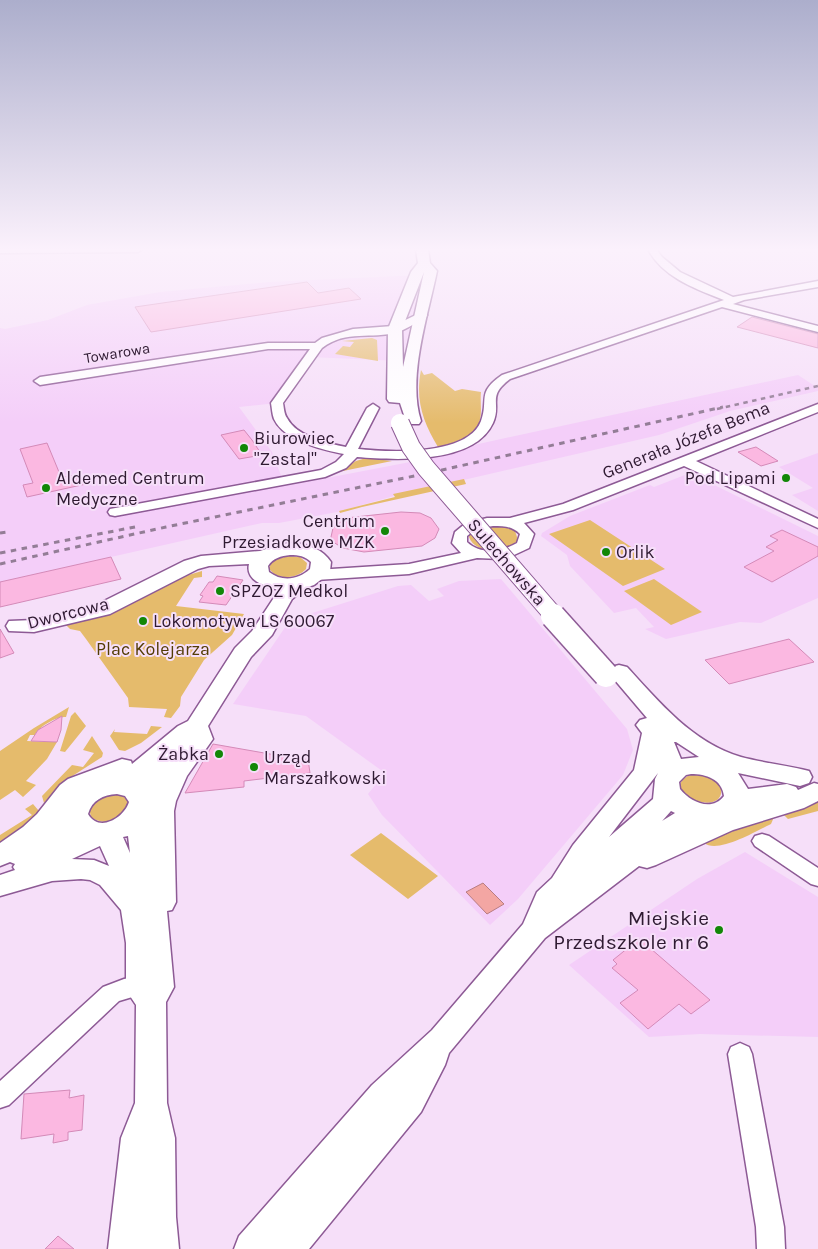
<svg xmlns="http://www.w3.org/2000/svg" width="818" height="1249" font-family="Karla,sans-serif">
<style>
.built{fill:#f4cef9}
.green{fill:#e5bb6c}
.water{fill:#f3a6a3;stroke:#b87c81}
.building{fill:#fbb8e1;stroke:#d48ab8}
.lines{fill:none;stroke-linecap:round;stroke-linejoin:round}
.minor-casing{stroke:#8d5a95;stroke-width:3}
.tertiary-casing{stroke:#8d5a95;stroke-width:3}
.minor{fill:#fff;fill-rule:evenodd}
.tertiary{fill:#fff;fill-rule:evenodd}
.rail-far1{stroke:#937d96;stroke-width:2.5;stroke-dasharray:4.5 4.5;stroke-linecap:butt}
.rail{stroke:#937d96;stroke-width:3;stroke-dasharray:5.5 5.5;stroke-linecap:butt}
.tertiary-bridge-far1-casing{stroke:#8d5a95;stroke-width:20;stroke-linecap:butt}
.tertiary-bridge-casing{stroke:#8d5a95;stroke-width:27;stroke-linecap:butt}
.tertiary-bridge-far1{stroke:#fff;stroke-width:18}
.tertiary-bridge{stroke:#fff;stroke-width:24}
.poi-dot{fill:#128707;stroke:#f6dff9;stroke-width:2}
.labels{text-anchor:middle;stroke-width:4;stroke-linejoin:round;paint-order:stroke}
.far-street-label{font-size:15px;fill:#2f1a32;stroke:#f6dff9}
.poi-label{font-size:18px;fill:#2f1a32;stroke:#f6dff9;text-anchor:start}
.street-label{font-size:18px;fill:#2f1a32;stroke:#f6dff9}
.park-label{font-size:18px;fill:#533c05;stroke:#f6dff9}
.near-poi-label{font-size:21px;fill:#2f1a32;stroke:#f6dff9;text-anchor:end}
</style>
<rect width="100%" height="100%" fill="#f6dff9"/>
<path class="built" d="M422,275L414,316L401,361L310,357L277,403L239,407L272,452L285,486L452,454L474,445L501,439L798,375L818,388V391L730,411L659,435L394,496L337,512L279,523H262L0,582V328L5,329L48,320L87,305L160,292L269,282Z
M818,453V511L792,495L813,488L779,467Z
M690,473L818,536V598L761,623L740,622L666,639L645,629L654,627L636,608L614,613L570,566L567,555L541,536L542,533L570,516L650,485L654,487Z
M501,579L627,729L633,750L623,775L518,899L490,925L382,815L368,794L385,773L306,716L233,704L290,620L398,586L411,585L429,601L444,596L437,589L459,581Z
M745,852L818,897V1037L700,1034L649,1037L569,965L697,879Z"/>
<path class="green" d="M372,338L377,340L378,361L335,354L343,346L350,347L354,342L342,341Z
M421,370L424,375L432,373L455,391L462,389L481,392C480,402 482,411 480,420C477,436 452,444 438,447C423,422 415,400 421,370Z
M366,458L392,461L338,472L356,461Z
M464,479L466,484L362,507L340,513L339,511L395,497L393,494Z
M590,520L665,569L623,586L549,534Z
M480,526H503L515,531L518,540C510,554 475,555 469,537L470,533Z
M288,556L300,557L307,563L306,569C297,579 276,581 269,568L272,561Z
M202,571V577L194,578L176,606L244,614L232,635L204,660L181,697L180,706L171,718L164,717L167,709L129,707L128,698L86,639L80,631L70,629L66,625L68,623L113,609L185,576Z
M654,579L702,612L671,625L624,591Z
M69,707L66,717C55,717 40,726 35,735H30L27,741L57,742L47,759L26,781L36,785L23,797L15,790L0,800V751L34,728Z
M75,712L86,726L65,752L60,751L71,716Z
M151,726L162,727L141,743L125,751L119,750L110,736L115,729L114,732L147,734Z
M92,736L103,753L102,757L60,784L44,803L42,796L72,765L83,767L94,753L83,750Z
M690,775C702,774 714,776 721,788C726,820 654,792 690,775Z
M112,794C125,795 130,799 128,811C115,819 105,827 91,817L89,808L94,800Z
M818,799V811L788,819L779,810Z
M33,804L39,811L18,831L0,843V835L32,815L25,809Z
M774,817L771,824C756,831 718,854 704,843L734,824Z
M381,833L438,876L408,899L350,855Z"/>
<path class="water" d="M483,883L504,904L487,914L466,892Z"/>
<path class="building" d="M307,282L318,293L349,288L361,299L151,332L135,307Z
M752,317L818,334V348L737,327Z
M244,430L252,440L262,455L239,459L221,435Z
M47,443L59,472H62L64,477L81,474L86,484L27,497L23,485L33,483L20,449Z
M756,447L778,461L761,466L738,452Z
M401,512L420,513L431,518L439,529L435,538L422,546L364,552L343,548L333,542L331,537L333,528L346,518Z
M782,530L818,547V556L772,582L744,567L774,551L766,547L778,540L770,536Z
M111,557L121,579L0,607V582Z
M217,576L243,580L226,605L199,602L203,596L200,595L209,582H213Z
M0,629L14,653L0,658Z
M789,639L814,662L729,684L705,660Z
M62,716L61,730L57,742L31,741L38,730Z
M213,744L287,757L288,761L308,759L310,773L244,781V787L185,793Z
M639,939H649L650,948L710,1000L691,1014L679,1004L648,1029L620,1003L638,990L612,968L617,964L613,960Z
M70,1090L69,1098L84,1095L82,1130L68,1132V1140L53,1143L54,1134L21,1139L24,1094Z
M58,1236L74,1249H45Z"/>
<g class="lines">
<g class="minor-casing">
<path id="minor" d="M0,249H143L138,252L0,253Z
M648,249H656L662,257L680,272L733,297L818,281V287L744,300L733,304L818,326V332L722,307L510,379C486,397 502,403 493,423C474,465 394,460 357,457L346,468L325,477L115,516L110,515L108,512L110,509L321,470L336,462L344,454C323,450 284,441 274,419C272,414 272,408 271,403L310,349H268L40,385L34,381L40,377L268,343H315L322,338L353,329L393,326L422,312L427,315L426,317C417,322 407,329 398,332C371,340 347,329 322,348L283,403C284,408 284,414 287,418C297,437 327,443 346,447L367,408L373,404L379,408L358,449C387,452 467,457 481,421C489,399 476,393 502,375L724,300C696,289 662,277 648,249Z
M818,404V412L696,461L818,519V528L684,466L573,510L524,523L534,534L529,548L514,555L500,559L477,558L409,574L316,580L311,578L308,575L311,572L316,570L409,564L461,553L452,543L455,532L466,523L487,518H510L563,504ZM493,526C504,526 512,526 520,534L517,543C501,552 481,555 467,542V536L476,529Z
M762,834L769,836L818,868V886L811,884L755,846L752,841L755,836Z
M141,976L149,978L152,985L149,992L119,1001L9,1105L0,1108V1081L103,987L124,979Z
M740,1043L749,1047L752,1054L784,1227L785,1249H757L756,1227L728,1054L731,1047Z"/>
</g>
<g class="tertiary-casing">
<path id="tertiary" d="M416,249H428L430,263L437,271C428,315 407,378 421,421L419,424H407L400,403L389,402L387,399L388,329L411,272L418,263ZM424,272L403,367L402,329Z
M294,543C310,545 322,549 331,562L330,571L327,575L314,585L305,588L292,599L272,635L251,657L208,726L213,739L187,776L176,801L174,811L176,902L172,910L167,911L174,987L166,1002L167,1103L175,1138L176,1217L179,1249H108L121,1138L135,1103L136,1005L126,990V943L121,910L100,885L90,880L81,879L52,881L0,896V875L15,870L13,867L15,864L10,862L0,866V843L23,827L37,814L60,785L68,779L122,759L131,761L132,764L178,726L188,721L235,648L252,631L279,590C266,587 245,581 249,564L209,566L198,569L110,614L34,632L9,631L6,626L9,621L34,620L96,605L184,561L201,556L260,551L281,544ZM290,555C299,555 305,556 311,562L310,569C298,580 282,582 269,572L268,566C273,558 281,556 290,555ZM117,794L125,796L129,802C124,818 99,833 88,814C92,800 103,795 117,794ZM128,836L130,853L123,837ZM100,846L109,866L94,860L72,859Z
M619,665L627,667C659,702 693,743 741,757C763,763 786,765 809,771L812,777L809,783L800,786L738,773L748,789L787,784L796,787L798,790L814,783L818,784V801L804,808L733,830L656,865L647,868L639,866L545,938L449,1053L445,1065L421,1112L309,1249H234L239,1236L372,1085L432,1030L523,924L537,892L552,878L573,845L634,770L642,733L636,725L640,720L647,718L608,672L611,667ZM674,742H676L699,757L681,759ZM658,773L655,779L653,799L609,837ZM691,774C706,774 722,779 724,796C712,812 690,802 680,789L679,782L686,775ZM671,811L675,813L662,821L663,820Z"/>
</g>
<use href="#minor" class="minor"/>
<use href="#tertiary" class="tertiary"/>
<path class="rail-far1" d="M717,409L818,386"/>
<path class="rail" d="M0,533L7,532
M0,553L135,527
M0,564L166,527L424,474L723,407"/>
<g class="tertiary-bridge-far1-casing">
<path id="tertiary-bridge-far1" d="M400,423L411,447L426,468L555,617"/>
</g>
<g class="tertiary-bridge-casing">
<path id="tertiary-bridge" d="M553,616L606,675"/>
</g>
<use href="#tertiary-bridge-far1" class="tertiary-bridge-far1"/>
<use href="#tertiary-bridge" class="tertiary-bridge"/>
</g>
<linearGradient id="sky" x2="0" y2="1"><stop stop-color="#acaecc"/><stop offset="0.59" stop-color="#fbf1fc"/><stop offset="1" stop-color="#fbf1fc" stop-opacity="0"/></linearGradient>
<rect width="818" height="423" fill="url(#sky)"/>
<g class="poi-dot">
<circle cx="244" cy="448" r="5"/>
<circle cx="786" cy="478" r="5"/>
<circle cx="46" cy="488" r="5"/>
<circle cx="385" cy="531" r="5"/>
<circle cx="606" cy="552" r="5"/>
<circle cx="220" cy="591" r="5"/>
<circle cx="143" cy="621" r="5"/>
<circle cx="219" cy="754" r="5"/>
<circle cx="254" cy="767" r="5"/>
<circle cx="719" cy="930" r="5"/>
</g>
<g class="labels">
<g class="far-street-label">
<text transform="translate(117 353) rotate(-9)" y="5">Towarowa</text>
</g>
<g class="poi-label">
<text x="254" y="444">Biurowiec<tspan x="254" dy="21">"Zastal"</tspan></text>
<text x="56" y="484">Aldemed Centrum<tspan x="56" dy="21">Medyczne</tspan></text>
<text x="776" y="484" text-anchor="end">Pod Lipami</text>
<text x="375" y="527" text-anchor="end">Centrum<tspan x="375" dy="21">Przesiadkowe MZK</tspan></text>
<text x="616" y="558">Orlik</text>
<text x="230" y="597">SPZOZ Medkol</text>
<text x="153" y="627">Lokomotywa LS 60067</text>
<text x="209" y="760" text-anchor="end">Żabka</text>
<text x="264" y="763">Urząd<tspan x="264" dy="21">Marszałkowski</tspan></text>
</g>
<g class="street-label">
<text transform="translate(686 440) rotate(-22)" y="6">Generała Józefa Bema</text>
<text transform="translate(507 562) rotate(49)" y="6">Sulechowska</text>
<text transform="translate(68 613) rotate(-14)" y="6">Dworcowa</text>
</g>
<g class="park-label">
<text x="153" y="655">Plac Kolejarza</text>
</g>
<g class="near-poi-label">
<text x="709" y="925">Miejskie<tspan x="709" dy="24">Przedszkole nr 6</tspan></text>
</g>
</g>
</svg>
